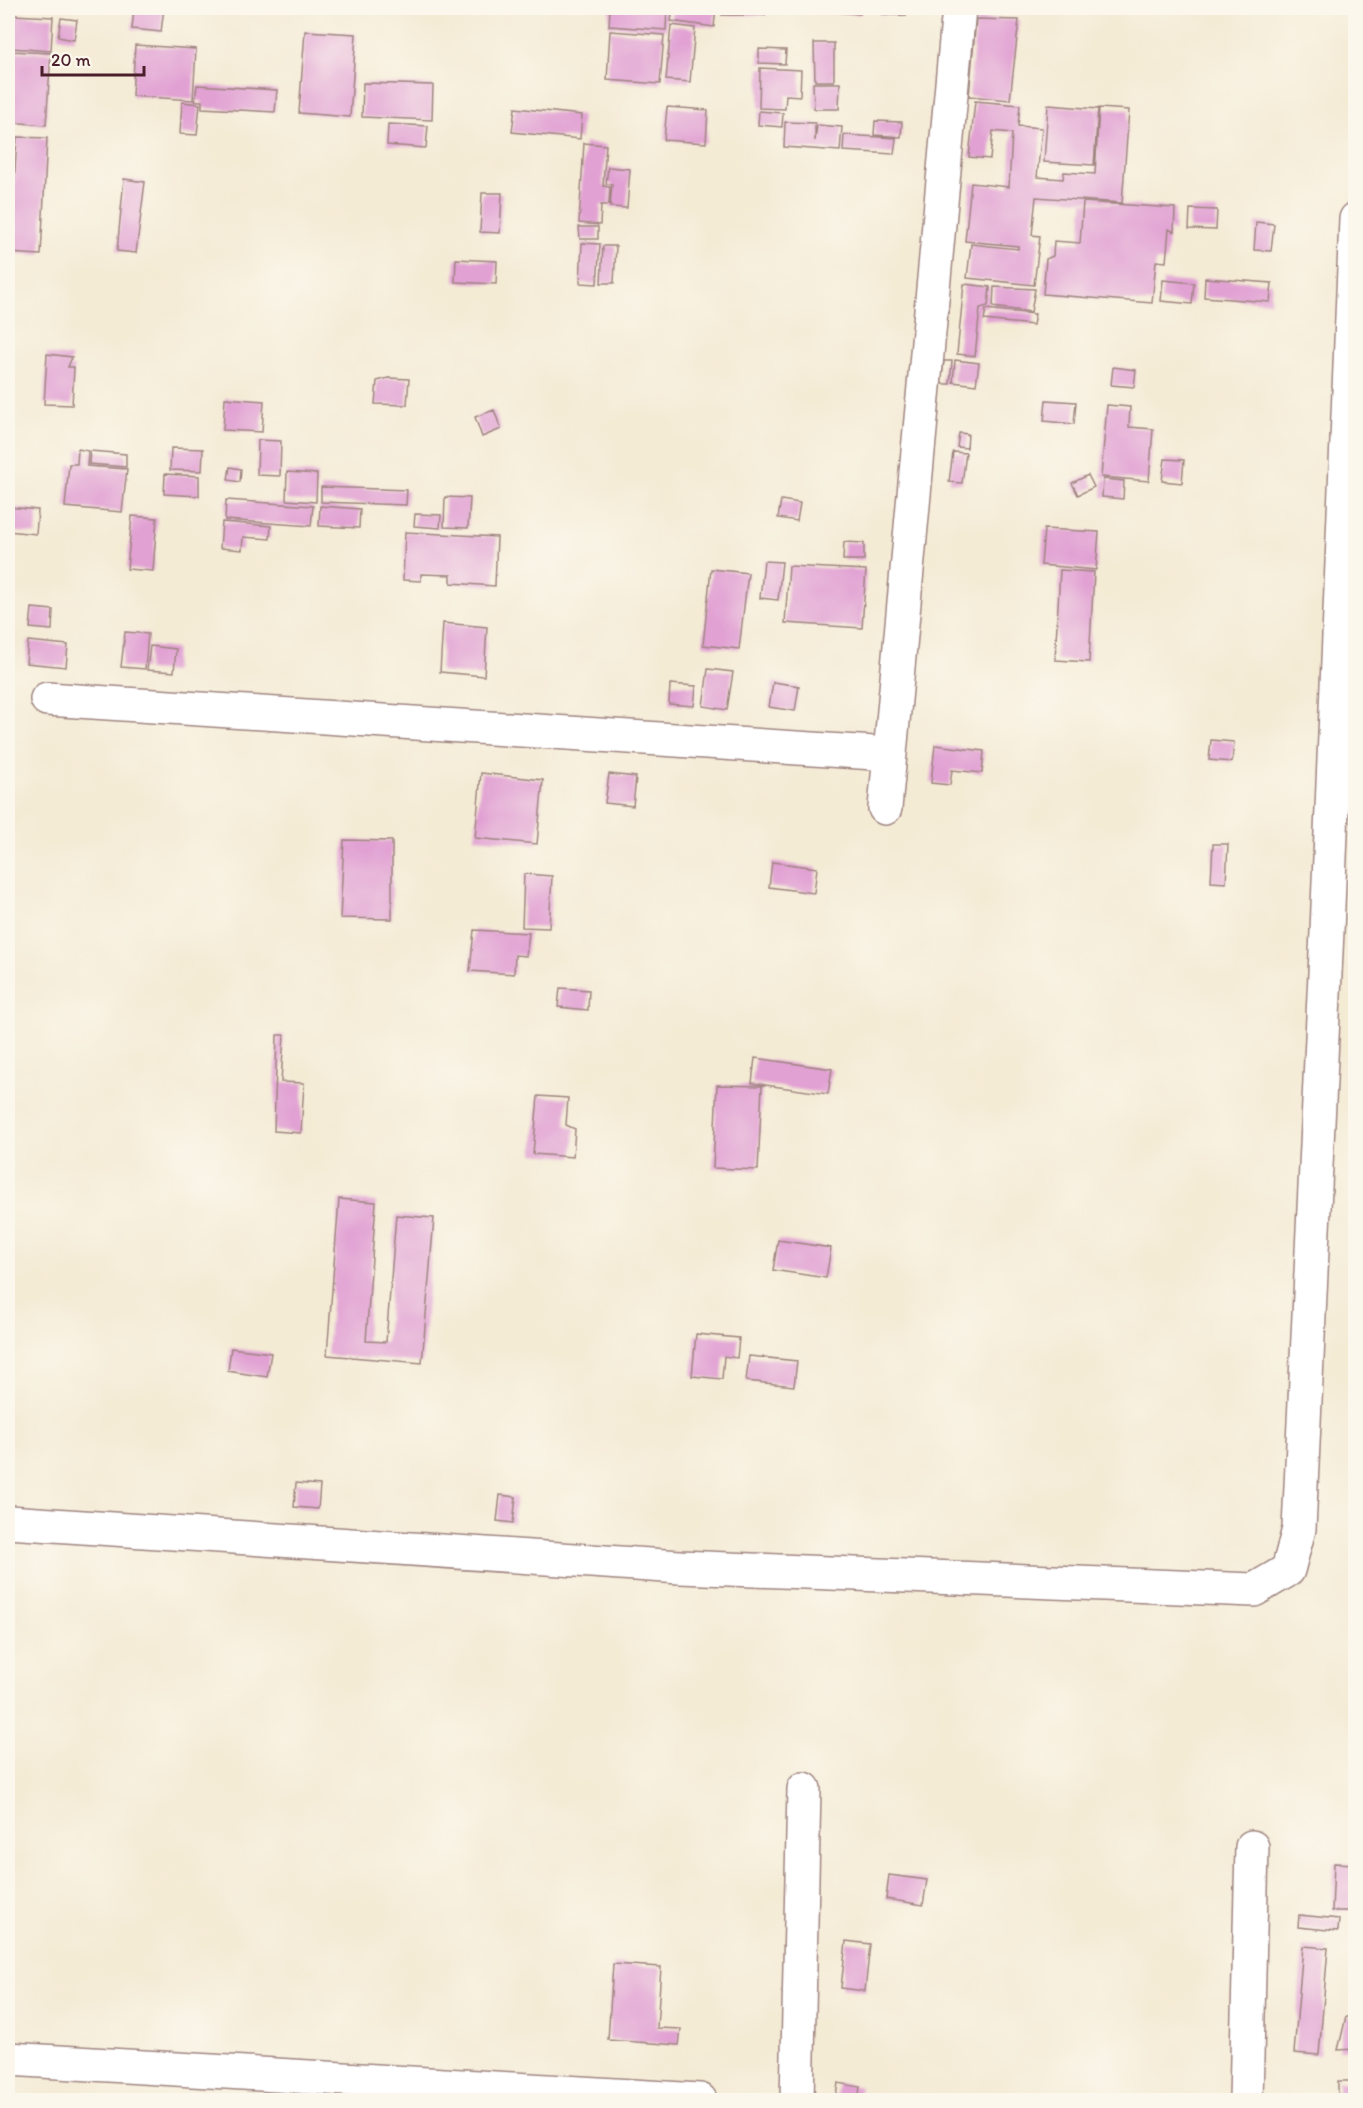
<svg xmlns="http://www.w3.org/2000/svg" width="1363" height="2108" font-family="Itim,sans-serif">
<style>
.building{fill:#e1a1d3}
.lines{fill:none;stroke-linecap:round;stroke-linejoin:round}
.minor-casing{stroke:#9f8580;stroke-width:36}
.minor{stroke:#fff;stroke-width:33}
</style>
<rect width="100%" height="100%" fill="#fbf7ec"/>
<filter id="ink" filterUnits="userSpaceOnUse"><feTurbulence type="fractalNoise" baseFrequency=".0167" numOctaves="2"/><feDisplacementMap in="SourceGraphic" scale="12" xChannelSelector="R" yChannelSelector="G"/><feConvolveMatrix kernelMatrix="1 2 1 2 8 2 1 2 1" color-interpolation-filters="sRGB"/></filter>
<filter id="wash" filterUnits="userSpaceOnUse"><feTurbulence type="fractalNoise" baseFrequency=".008" numOctaves="4" result="noise"/><feDisplacementMap in="SourceGraphic" scale="24" xChannelSelector="R" yChannelSelector="G"/><feGaussianBlur stdDeviation="1.35" result="paint"/><feColorMatrix in="noise" values="0 0 0 0 0 0 0 0 0 0 0 0 0 0 0 0 0 1.4 0 .05"/><feComposite in="paint" operator="in"/></filter>
<g filter="url(#wash)">
<rect width="100%" height="100%" fill="#f4ebd5"/>
<g id="blocks">
<path class="building" d="M134,8H164L161,32L132,29Z
M610,8H667L666,30L609,26Z
M673,8H716L714,27L671,21Z
M722,8H765V15H722Z
M808,8H861L860,14L808,10Z
M882,8H907L906,16L881,14Z
M12,15L53,17L51,51L10,48Z
M61,18L77,20L74,40L58,37Z
M976,19L1019,20L1010,100L969,96Z
M671,25L695,28L690,82L666,80Z
M305,31L356,34L350,117L299,113Z
M610,31L664,35L660,84L607,80Z
M814,43H834V81H815Z
M135,45L196,49L193,100L132,96Z
M759,49L786,50L785,64L759,63Z
M8,51L51,53L46,125L8,122Z
M760,68L801,70L800,96L786,95L785,109L759,108Z
M363,83L433,85L432,120L362,117Z
M813,83H840L839,109H814Z
M197,85L277,90L275,112L202,108V101H195Z
M975,101L1020,105L1018,126L1042,128L1037,177L1063,179L1064,172L1095,174L1099,108L1129,110L1122,203L1036,197L1032,235L1040,236L1034,285L967,278L971,244L1018,249V246L965,241L971,183L1009,187L1012,133L993,131L990,159L969,157Z
M182,102L200,104L197,135L180,134Z
M1048,105L1098,109L1094,165L1044,162Z
M667,107L708,110L706,143L664,140Z
M515,108L582,115L580,139L512,132Z
M759,111L783,113L782,127L758,125Z
M875,121L902,122L901,137L874,135Z
M785,122L815,123V141L817,125L842,127L840,151L784,147Z
M388,124L428,126L426,148L387,145Z
M844,135L896,138L894,154L843,151Z
M17,137L47,138L41,255L8,253V203H13Z
M584,143L606,145L603,186L610,187L609,205H601L600,225L579,223Z
M608,167L630,169L627,208L610,207L612,184H606Z
M124,179L145,182L136,253L117,251Z
M482,193H502L500,233L480,232Z
M1083,202L1175,208L1174,232L1169,229L1166,262L1156,261L1152,303L1043,294L1046,259L1053,256L1054,241L1080,243Z
M1190,209L1217,210L1216,230L1189,229Z
M1256,222L1274,224L1271,251L1254,250Z
M579,227H598V239H580Z
M582,243L600,244L597,284L580,283Z
M603,246H616L614,283H601Z
M456,259L497,261L496,284L455,282Z
M1205,278L1272,283L1270,302L1204,297Z
M1163,280L1194,283L1192,304L1161,301Z
M964,284L990,287L988,306L980,308L975,356L957,354Z
M994,287L1035,289L1031,312L993,307Z
M986,309L1035,314L1033,325L984,320Z
M47,354L72,357L68,367H74L72,405L44,404Z
M955,360L979,363L976,385L953,382Z
M944,361H952L950,384H941Z
M1113,367L1136,370L1134,387L1111,385Z
M388,378L409,379L407,405L375,404L377,381Z
M225,398L264,401L262,432L223,430Z
M1046,400L1076,402L1074,424L1044,421Z
M1107,405L1130,407L1129,427L1153,429L1149,481L1101,477Z
M494,410L501,429L482,437L475,417Z
M959,433L968,434L967,448L957,447Z
M258,440L281,441L280,476L257,475Z
M171,448L203,449L202,471L170,470Z
M78,449L88,451L87,466L127,469L122,512L65,507L69,464H77Z
M90,451L126,454V467L89,464Z
M953,452L966,453L962,483L949,482Z
M1165,459L1184,460L1182,483L1162,481Z
M230,467L241,469L240,482L228,480Z
M287,472L317,474L316,502L286,500Z
M165,474L199,476V496L164,494Z
M1088,475L1094,487L1078,495L1072,483Z
M1103,479L1124,481L1123,499L1102,497Z
M321,487L407,490L406,505L321,502Z
M445,497L470,498L468,528L444,527Z
M226,500L313,506L311,526L225,520Z
M781,500L800,503L797,521L778,518Z
M320,506L360,509L359,528L319,526Z
M8,507L38,510L36,534L8,531Z
M415,514L441,515L440,528L414,526Z
M132,516L157,518L153,571L127,569Z
M222,522L271,526L270,539L243,537L242,550L220,548Z
M1044,529L1099,532L1096,570L1041,565Z
M405,532L497,537L495,586L451,583V575L421,574V581L403,580Z
M844,542L864,543V560H843Z
M764,561L782,562L778,600L760,598Z
M789,566L866,570L862,628L785,623Z
M711,569L748,573L739,649L703,645Z
M1060,570L1094,572L1089,662L1055,660Z
M32,608L53,610L52,630L30,628Z
M443,623L487,627L484,676L440,672Z
M125,632L148,634L145,669L121,667Z
M28,641L68,645L66,667L26,663Z
M150,646L176,649L174,672L147,670Z
M708,669L733,672L727,710L703,706Z
M773,682L799,686L795,711L769,707Z
M670,684L696,686L694,706L669,704Z
M1211,740L1234,742L1232,762L1209,760Z
M935,745L984,751L982,773L952,770L950,785L931,783Z
M481,773L543,780L537,844L475,838Z
M609,774L636,777L633,806L605,803Z
M344,840L392,841V919L340,918Z
M1213,844H1228L1226,883L1211,882Z
M772,862L817,868L814,893L769,887Z
M524,874L552,876L549,928L522,927Z
M474,930L529,933L526,956L515,955L514,974L470,971Z
M560,988L589,990L588,1010L558,1007Z
M277,1035H284L281,1082L304,1083L301,1133L274,1131Z
M755,1058L832,1069L828,1094L752,1083Z
M717,1085L762,1086L758,1170L713,1168Z
M538,1096L568,1098L566,1125L575,1129L573,1157L533,1154Z
M339,1199L376,1202L366,1341L386,1342L396,1215L434,1218L422,1363L327,1355Z
M778,1240L831,1248L826,1278L773,1270Z
M696,1334L739,1338L737,1358L724,1356L722,1379L692,1376Z
M231,1348L271,1353L267,1377L228,1371Z
M749,1356L797,1361L794,1386L746,1381Z
M296,1483L320,1485L318,1509L294,1507Z
M500,1495L516,1497L513,1523L497,1521Z
M1334,1863L1356,1864V1911H1332Z
M889,1875L927,1880L923,1905L886,1899Z
M1299,1915L1339,1919L1338,1931L1298,1927Z
M846,1941L870,1944L865,1991L841,1988Z
M1303,1946L1328,1948L1319,2055L1294,2053Z
M613,1964L661,1967L657,2028L681,2029L679,2045L608,2040Z
M1356,2016V2049L1338,2050L1346,2017Z
M1338,2081H1356V2100H1338Z
M838,2083L860,2087L858,2100H835Z"/>
</g>
</g>
<g filter="url(#ink)">
<use href="#blocks" fill-opacity="0" stroke="#9f8580" stroke-width="1.5"/>
<g class="lines">
<g class="minor-casing">
<path id="minor" d="M47,699L890,754
M885,808L959,8
M8,1522L680,1567L1254,1590L1288,1570L1299,1529L1327,931L1356,219
M8,2059L700,2100
M797,2100L804,1789
M1246,2100L1252,1847"/>
</g>
<use href="#minor" class="minor"/>
</g>
</g>
<rect width="1363" height="2108" fill="none" stroke="#fbf7ec" stroke-width="30"/>
<path d="M42 66v9h102v-9" fill="none" stroke="#4a1f2b" stroke-width="3"/>
<text x="51" y="66" font-size="18" fill="#4a1f2b" stroke="#fbf7ec" stroke-width="4.5" paint-order="stroke">20 m</text>
</svg>
